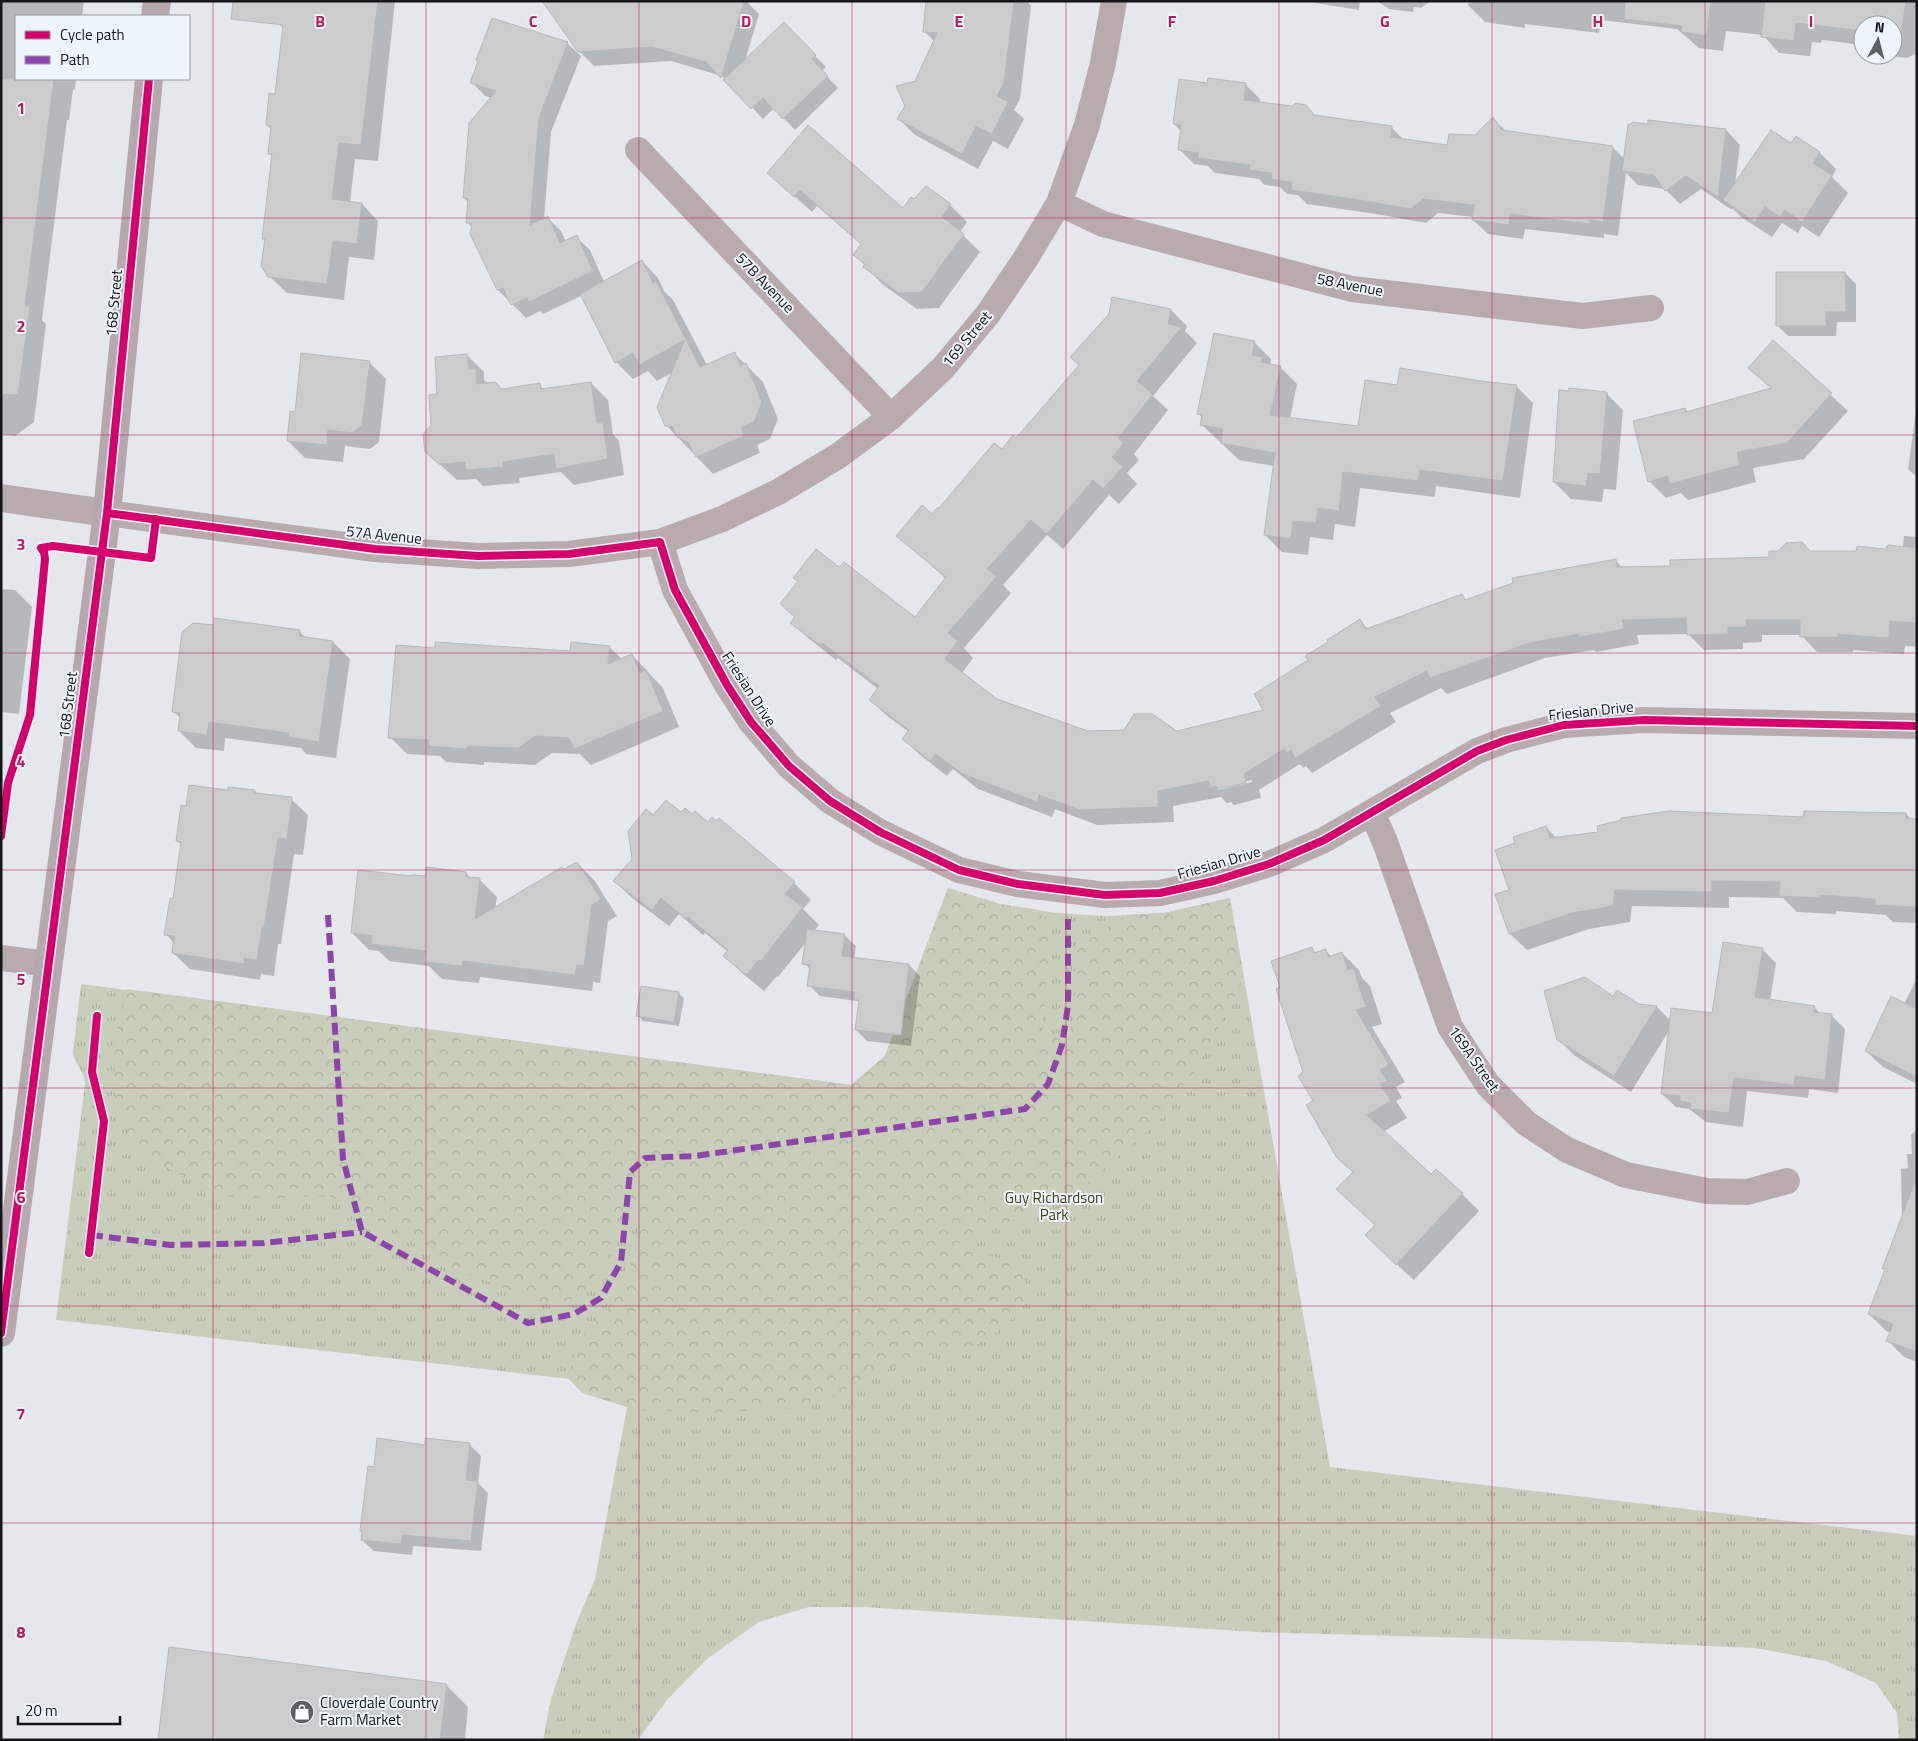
<svg xmlns="http://www.w3.org/2000/svg" width="1918" height="1741" font-family="'Titillium Web',sans-serif">
<style>
.grass{fill:url(#grass-tufts)}
.forest{fill:url(#forest-crowns)}
.shadow{fill:#0003;fill-rule:evenodd}
.building{fill:#cccccd;stroke:#b9b9b9}
.lines{fill:none;stroke-linecap:round;stroke-linejoin:round}
.minor{stroke:#b9aaad;stroke-width:26}
.tertiary{stroke:#b9aaad;stroke-width:28}
.secondary{stroke:#b6a8ac;stroke-width:28}
.quiet{stroke:#8e44ad;stroke-width:6;stroke-dasharray:12 6;stroke-linecap:butt}
.cycleway-casing{stroke:#eef5fc;stroke-width:11}
.cycleway{stroke:#d6006c;stroke-width:8}
.grid{fill:none;stroke:#c2185b;stroke-width:1;stroke-opacity:0.55}
.labels{text-anchor:middle;stroke-width:4;stroke-linejoin:round;paint-order:stroke}
.street-label{font-size:15px;fill:#141619;stroke:#eef5fc}
.park-label{font-size:15px;fill:#42471a;stroke:#eef5fc}
.poi-label{font-size:15px;fill:#141619;stroke:#eef5fc;text-anchor:start}
.grid-label{font-size:16px;text-anchor:middle;font-weight:bold;fill:#c2185b;stroke:#eef5fc;stroke-width:4;stroke-linejoin:round;paint-order:stroke}
</style>
<defs>
<pattern id="grass-tufts" width="24" height="20" patternUnits="userSpaceOnUse" patternTransform="scale(1.25)"><rect width="24" height="20" fill="#c8ceba"/><path d="M3 7l-1-3M5 7V3M7 7l1-3M15 17l-1-3M17 17v-4M19 17l1-3" fill="none" stroke="#abb09f"/></pattern>
<pattern id="forest-crowns" width="20" height="18" patternUnits="userSpaceOnUse" patternTransform="scale(1.25)"><rect width="20" height="18" fill="#c8ceba"/><path d="M2 6a3 3 0 1 1 6 0M12 15a3 3 0 1 1 6 0" fill="none" stroke="#abb09f"/></pattern>
</defs>
<rect width="100%" height="100%" fill="#e4e8ec"/>
<path class="grass" d="M948,888L1000,904L1056,913L1107,916L1164,913L1230,898L1330,1467L1917,1536V1740H1899L1897,1713L1876,1683L1826,1661L1755,1648L1617,1642L1256,1632L863,1607H809L759,1622L708,1658L667,1700L638,1740H543L551,1699L577,1621L595,1579L631,1386L56,1320L85,1084C85,1071 74,1064 73,1052L81,984L851,1085L885,1056Z"/>
<path class="forest" d="M948,888L1000,904L1039,910L1049,925L1048,971L1042,1036L1068,1039L1076,1011L1077,951L1098,933L1127,915L1164,913L1230,898L1244,978L1200,1063L1161,1119L1077,1193L1031,1215L973,1232L957,1246L988,1254L1022,1270L1029,1299L1004,1327L978,1344L913,1358L809,1407L716,1413L636,1410L582,1393L569,1379L572,1361L586,1330L611,1306L629,1269L641,1221L619,1212L607,1258L580,1297L550,1305L454,1269L381,1221L327,1195L272,1199L220,1196L134,1150L115,1099L114,1040L127,989L851,1085L885,1056Z"/>
<path class="shadow" d="M1,1H84L82,16H16V79H76L75,90L73,89L69,120H67L42,320L46,324L34,422L15,436L1,434Z
M281,1H395L378,161L355,159L350,203L362,204L378,221L374,260L349,257L344,300L287,293L269,276L266,241L263,239L273,157L269,153L272,130L267,125L276,95L284,29L279,24Z
M670,1H746L759,14L745,61L784,24L826,67L822,71L838,88L795,130L774,108L763,119L722,76L671,61L594,66L579,51Z
M928,1H1027L1031,6L1020,99L1014,110L1024,119L1008,149L993,141L978,169L915,135L899,119L934,41L924,31Z
M1313,1H1360L1359,10L1315,3Z
M1377,1H1431L1421,8L1414,7L1413,12L1389,9Z
M1469,1H1917V53L1907,58L1897,57L1893,53V25H1863V45L1822,40L1821,43L1812,42L1810,56L1779,53L1763,35L1726,31L1723,51L1699,48L1677,29L1601,20L1599,33L1525,24V28L1485,22L1468,5Z
M567,43L581,56L551,132L544,219L548,218L561,231L566,242L576,237L590,250L604,282L642,261L658,278L664,291L673,300L707,365L734,353L763,382L778,419L770,439L757,445L760,453L713,474L666,425L673,372L657,381L648,371L633,379L616,362L583,295L543,314L540,311L526,318L498,290L472,227L467,222L469,203L464,198L492,98L485,96L472,82Z
M1208,84L1246,85L1260,99V103L1293,107L1306,106L1316,116L1391,127L1404,140L1448,147L1475,137L1493,119L1507,132L1612,147L1625,159L1726,130L1740,145L1735,184L1792,145L1820,153L1836,169L1832,177L1848,193L1819,237L1802,226L1798,233L1782,223L1772,237L1741,217L1732,208V210L1701,189L1680,204L1665,189L1638,185L1626,173L1618,236L1604,234V238L1525,229L1523,239L1488,234L1473,220V217L1438,213L1426,223L1376,214L1307,204L1298,195L1287,194L1280,187L1265,185L1259,179L1215,173L1208,166L1194,164L1179,149L1182,132L1174,124Z
M769,173L904,210L950,205L967,222L960,232L980,252L939,308L917,309L882,284L855,255L862,245L817,206L812,212Z
M1845,273L1856,284V322H1837L1836,336H1788L1777,325Z
M1171,310L1187,326L1185,331L1197,343L1153,396L1168,410L1134,454L1139,460L1127,473L1137,484L1119,504L1109,495L1063,549L1047,535L1003,585L1011,593L964,648L973,658L962,673L996,700L1088,733L1176,732L1265,711L1310,661L1360,621L1369,630L1462,596L1467,601L1615,560L1623,568L1671,567L1770,558L1810,552L1886,550L1903,548L1904,536L1917,537V647L1905,646L1904,654L1853,650V652H1817L1801,635H1762V642L1743,643V649L1704,650L1688,634L1637,635L1639,644L1596,652L1594,650L1545,658L1447,694L1441,688L1390,713L1396,722L1312,773L1306,766L1303,768L1300,764L1259,790L1261,798L1234,805L1231,802L1227,803L1221,797L1173,806L1174,822L1097,825L1055,809L1052,817L978,789L953,769L947,776L919,754L904,739L909,732L886,715L870,700L878,689L838,658L836,660L808,638L792,623L796,618L782,604L839,569L916,619L946,579L898,535L932,515L1002,451ZM1252,780V782L1218,790L1216,788Z
M1254,342L1271,359L1270,365L1280,367L1297,384L1290,419L1359,427L1398,387L1481,383L1516,386L1533,403L1520,498L1436,486L1435,497L1360,488L1355,527L1335,524L1333,540L1310,537L1308,555L1282,552L1265,535L1274,466L1239,460L1202,425L1203,418L1199,414Z
M1773,342L1848,411L1804,459L1753,468L1756,482L1688,500L1681,493L1666,498L1649,481L1685,409L1688,412L1772,389L1749,367Z
M467,355L484,372V380L488,384L501,390L539,385L544,390L591,383L608,400L613,434L619,441L624,475L574,485L561,472L519,478L520,483L483,486L476,479L457,480L426,452L439,395Z
M369,362L386,379L379,442L370,449L345,446L343,462L305,458L288,441L296,413Z
M1606,393L1623,410L1616,490L1604,489L1602,502L1571,499L1554,482Z
M1917,404V477L1908,469Z
M1,589L15,590L32,607L19,714L1,712Z
M299,631L307,639L333,642L350,659L336,758L306,754L301,748L225,738L224,751L196,748L179,731L181,719L173,711Z
M609,647L622,659L632,655L663,688L679,727L591,765L580,754L552,753L535,765L484,762V765L446,762L440,756L407,754L390,737L436,649L572,652Z
M229,791H255L258,795L291,799L308,815L303,855L294,854L281,944H278L274,976L261,974L260,980L190,969L173,953L174,943L166,934L174,900L182,845L177,841L187,807Z
M681,814L708,824L794,883L811,900L803,909L819,925L814,931L844,935L856,946L854,959L909,965L920,976L911,1046L867,1041L856,1030L859,1003L857,1001L820,996L809,985L811,970L804,963L807,941L778,977L777,976L764,991L742,973L725,956L728,952L705,933L703,935L679,914L669,926L632,898L615,881L634,859L653,817Z
M1906,814L1911,819L1917,820V923L1893,922L1886,915L1836,911V914L1797,912L1783,898L1729,897V908L1632,906L1630,922L1589,929L1527,950L1510,934L1511,890L1517,844L1546,827L1557,839L1805,819Z
M577,863L594,880L617,916L608,921L600,983L593,982L592,991L480,977L479,983L442,979L429,966L389,961L379,951L369,950L352,933L426,878L466,873L471,879L480,880L497,897L495,909Z
M1312,949L1316,953L1325,950L1332,957L1342,953L1359,970L1362,978L1370,986L1382,1024L1372,1027L1405,1082L1396,1087L1402,1098L1396,1101L1407,1118L1383,1132L1431,1176L1462,1194L1479,1211L1414,1280L1383,1252L1376,1225L1338,1189L1354,1173L1315,1102L1282,988Z
M1762,949L1776,963L1770,1001L1814,1007L1821,1014L1831,1015L1845,1029L1838,1093L1809,1089L1808,1098L1747,1091L1743,1127L1706,1122L1689,1109L1676,1107L1662,1094L1670,1029L1631,1092L1575,1056L1558,1039L1614,998L1639,1005L1657,1007L1671,1021L1713,1014Z
M1915,982L1917,983V1084L1883,1067L1866,1051L1904,1004Z
M678,993L684,998L679,1026L643,1021L638,1015Z
M1917,1129V1362L1904,1357L1887,1340L1891,1333L1886,1331L1869,1314L1886,1270L1884,1268L1902,1219L1901,1169L1908,1168L1907,1154H1912L1911,1135Z
M470,1445L481,1456L478,1483L488,1493L481,1551L413,1546L412,1555L374,1551L362,1540L363,1533L361,1531L375,1468L426,1446Z
M446,1685L468,1707L465,1740H159Z"/>
<path class="building" d="M233,1H378L361,145L339,143L332,199L362,203L357,244L333,241L327,284L268,277L261,266L265,239H262L272,154H268L271,126L266,125L269,93L275,94L283,25L231,19Z
M542,1H744L721,78L706,62L652,47L578,52Z
M926,1H1014L1004,83L997,96L1008,102L992,134L976,126L962,154L897,119L905,106L896,86L915,81L937,33L923,32Z
M1625,1H1711L1707,36L1681,32L1682,26L1624,19Z
M1765,1H1906L1901,36L1893,35V25H1863V31L1796,23L1794,41L1761,37Z
M492,18L568,42L539,118L530,225L548,216L560,243L577,235L593,271L529,302L527,298L511,305L503,288L497,290L470,234L472,223H466L468,199L463,198L469,123L496,91L470,83L478,61L476,60Z
M784,22L816,55L812,59L828,76L783,119L763,98L751,109L723,80Z
M1208,78L1246,83L1244,100L1292,106L1296,103L1306,105L1314,115L1392,126L1391,137L1447,145L1449,134L1475,135L1493,117L1502,130L1613,146L1603,222L1590,220L1589,224L1510,214L1509,225L1472,220L1474,205L1423,199L1411,209L1360,200L1291,190L1292,183L1291,182L1271,179L1272,173L1249,170L1250,165L1198,158L1199,153L1178,150L1181,125L1173,124L1179,79L1207,83Z
M1,79H54L25,306H30L18,395L1,394Z
M1648,120L1726,129L1718,197L1686,176L1665,191L1654,175L1622,171L1628,124H1631L1632,122L1648,124Z
M808,125L903,208L911,197L914,199L926,186L951,204L942,217L964,234L922,292L899,293L863,267L865,264L853,255L861,244L800,190L794,197L767,173Z
M1771,130L1791,143L1796,136L1820,152L1813,163L1832,175L1802,222L1785,210L1780,217L1765,207L1755,222L1723,200Z
M642,260L653,283L656,281L700,367L735,352L740,366L746,363L762,402L754,422L741,428L744,436L696,457L688,442L677,437L673,427L665,426L657,407L685,340L639,365L633,353L615,363L580,294Z
M1776,272H1845L1846,312H1826V326H1776Z
M1112,297L1171,309L1168,324L1182,327L1137,381L1153,394L1118,438L1124,443L1112,457L1123,467L1103,489L1093,480L1047,534L1031,520L987,569L997,576L948,633L958,641L945,659L997,699L1088,731L1124,730L1134,714H1152L1177,731L1263,710L1254,694L1308,660L1305,656L1328,642L1327,640L1360,619L1366,629L1462,594L1465,600L1513,583L1512,578L1616,559L1617,567L1670,566V560L1769,557V551H1778L1786,543L1802,542L1810,551H1856L1857,546L1885,549L1888,545L1917,548V623L1890,621L1889,638L1838,634V637H1800V620H1746L1747,627H1728V634L1687,635L1686,618L1622,620L1624,629L1579,637V634L1529,643L1430,678L1427,671L1375,697L1381,706L1295,758L1291,750L1287,753L1284,749L1244,774L1246,783L1217,789L1216,786L1210,788L1209,781L1158,791V807L1080,810L1039,795L1037,802L961,773L936,754L930,761L902,739L909,730L869,700L879,686L822,643L820,645L790,623L795,617L780,604L798,581L793,578L816,549L839,567L844,562L915,617L946,577L896,536L922,505L932,514L938,507L939,508L994,443L1002,449L1013,435L1016,438L1079,365L1070,357L1109,314Z
M1214,333L1255,341L1252,355L1262,357L1261,362L1281,366L1270,415L1358,426L1365,380L1397,385L1400,368L1481,381L1517,385L1503,481L1420,470L1418,481L1343,472L1339,511L1318,508L1316,523L1293,521L1291,539L1264,535L1275,453L1221,443L1223,429L1200,425L1202,415L1197,414Z
M1773,340L1832,393L1787,443L1737,452L1740,465L1670,484L1668,476L1648,482L1633,421L1685,408L1686,412L1771,388L1748,368Z
M301,353L370,361L362,425L353,433L328,430L327,445L287,441L290,411L295,412Z
M467,354L469,369H476L477,384L495,382L502,389L540,383L541,389L591,382L597,423H603L608,459L556,469L554,454L503,462V467L465,470V462L439,464L425,452L423,434L431,425L429,395L437,394L435,357Z
M1569,388L1607,392L1600,474L1588,473L1586,486L1553,482L1559,390L1568,391Z
M214,618L300,630L299,636L333,641L319,742L288,737L289,733L209,722L207,735L178,731L180,713L172,712L182,632L193,623L214,625Z
M435,642L570,651L571,642L610,646L608,664L632,654L640,673L646,670L663,711L574,749L569,738L535,736L518,748L468,746L467,749L428,746L429,740L388,738L396,645L435,648Z
M189,785L228,790V787L255,790V793L292,797L287,839L278,838L264,928H262L257,960L244,958V964L172,953L174,936L164,935L170,898L173,899L181,842L176,841L181,805L186,806Z
M666,800L681,812L685,808L692,814L695,811L708,822L712,817L716,821L719,818L795,882L785,894L803,907L761,961L759,960L746,975L723,956L728,950L688,917L686,919L661,898L652,910L613,881L632,859L628,831L646,809L653,815Z
M1669,811L1803,817L1804,811L1906,813V818L1917,819V907L1875,905V899L1820,895V898L1779,896L1780,882L1712,881V892L1615,890L1613,906L1572,913L1509,934L1495,894L1509,890L1495,850L1515,843L1513,837L1546,826L1550,838L1598,832L1597,826L1621,820V818Z
M577,862L601,899L592,905L584,966L577,965L575,975L463,961L462,966L424,962L426,951L371,944L372,936L351,933L358,870L412,876V875L425,876L426,867L466,872V877L480,878L475,919L562,867L564,869Z
M807,929L845,934L842,956L909,964L901,1035L855,1030L859,1000H854L855,992L807,986L810,965L802,964Z
M1723,942L1763,948L1755,997L1815,1006L1814,1012L1832,1014L1825,1080L1795,1076L1794,1085L1734,1078L1729,1113L1690,1109L1691,1103L1680,1101V1096L1661,1094L1671,1008L1712,1013Z
M1312,947L1314,953L1326,949L1328,957L1342,952L1348,970L1353,968L1366,1007L1356,1010L1389,1065L1380,1070L1387,1081L1380,1084L1391,1101L1367,1115L1431,1174L1436,1169L1463,1193L1396,1265L1365,1235L1375,1225L1336,1189L1353,1172L1337,1158L1306,1105L1313,1101L1298,1076L1303,1072L1276,989L1280,987L1271,961Z
M1585,977L1613,996L1617,990L1639,1004L1657,1006L1614,1076L1557,1040L1544,991Z
M641,986L679,992L674,1022L636,1016Z
M1891,996L1917,1009V1077L1865,1051Z
M1914,1184L1917,1185V1352L1886,1341L1893,1324L1868,1314L1885,1269H1882Z
M377,1438L425,1445V1438L470,1443L466,1480L478,1481L471,1541L402,1535L401,1544L361,1540L362,1532L360,1531L368,1466L374,1467Z
M169,1647L447,1684L440,1740H158Z"/>
<g class="lines">
<path class="minor" d="M638,150L891,417
M1059,203L1103,224L1352,289L1583,316L1651,308
M107,513L375,549L478,556L569,554L660,542L722,519L778,492L838,456L891,417L943,368L988,314L1026,258L1059,203L1087,125L1103,63L1114,1
M660,542L675,590L727,685L751,722L789,766L830,801L880,832L959,870L1018,884L1105,895L1160,893L1214,881L1269,864L1324,840L1477,751L1506,740L1564,725L1644,720L1917,726
M1372,812L1385,842L1450,1027L1488,1085L1526,1123L1567,1150L1626,1175L1707,1191L1747,1192L1787,1181
M1,958L48,964"/>
<path class="tertiary" d="M1,498L107,513"/>
<path class="secondary" d="M155,16L157,1
M1,1333L107,513L149,79"/>
<path class="quiet" d="M328,915L343,1159L362,1232L528,1323L574,1314L601,1298L621,1262L630,1172L645,1158L695,1156L1025,1109L1048,1084L1062,1045L1068,1006V919
M91,1235L170,1245L264,1243L362,1232"/>
<g class="cycleway-casing">
<path id="cycleway" d="M107,513L375,549L478,556L569,554L660,542L675,590L727,685L751,722L789,766L830,801L880,832L959,870L1018,884L1105,895L1160,893L1214,881L1269,864L1324,840L1477,751L1506,740L1564,725L1644,720L1917,726
M1,836L8,783L30,715L45,559L44,552L41,548L53,546L151,558L156,519
M89,1253L104,1121L92,1072L97,1016
M1,1333L107,513L149,79"/>
</g>
<use href="#cycleway" class="cycleway"/>
</g>
<path class="grid" d="M213,1V1740M426,1V1740M639,1V1740M852,1V1740M1066,1V1740M1279,1V1740M1492,1V1740M1705,1V1740M1,218H1917M1,435H1917M1,653H1917M1,870H1917M1,1088H1917M1,1306H1917M1,1523H1917"/>
<defs>
<g id="shop-disc" transform="scale(1.25)"><circle r="9.5" fill="#5d6063" stroke="#eef5fc"/><path d="M-5-2.5h2.3a2.7 3.5 0 0 1 5.4 0H5L5.5 6h-11ZM-1.5-2.5h3a1.5 2.3 0 0 0-3 0Z" fill="#fff"/></g>
</defs>
<g fill-rule="evenodd">
<use href="#shop-disc" x="302" y="1712"/>
</g>
<g class="labels">
<g class="street-label">
<text transform="translate(765 283) rotate(46)" y="5">57B Avenue</text>
<text transform="translate(1350 285) rotate(11)" y="5">58 Avenue</text>
<text transform="translate(114 303) rotate(-85)" y="5">168 Street</text>
<text transform="translate(967 339) rotate(-50)" y="5">169 Street</text>
<text transform="translate(384 535) rotate(6)" y="5">57A Avenue</text>
<text transform="translate(749 689) rotate(57)" y="5">Friesian Drive</text>
<text transform="translate(68 705) rotate(-83)" y="5">168 Street</text>
<text transform="translate(1591 711) rotate(-6)" y="5">Friesian Drive</text>
<text transform="translate(1219 863) rotate(-16)" y="5">Friesian Drive</text>
<text transform="translate(1474 1059) rotate(55)" y="5">169A Street</text>
</g>
<g class="park-label">
<text x="1054" y="1203">Guy Richardson<tspan x="1054" dy="17">Park</tspan></text>
</g>
<g class="poi-label">
<text x="320" y="1708">Cloverdale Country<tspan x="320" dy="17">Farm Market</tspan></text>
</g>
</g>
<g class="grid-label">
<text x="320" y="27">B</text>
<text x="533" y="27">C</text>
<text x="746" y="27">D</text>
<text x="959" y="27">E</text>
<text x="1172" y="27">F</text>
<text x="1385" y="27">G</text>
<text x="1598" y="27">H</text>
<text x="1811" y="27">I</text>
<text x="21" y="114">1</text>
<text x="21" y="332">2</text>
<text x="21" y="550">3</text>
<text x="21" y="767">4</text>
<text x="21" y="985">5</text>
<text x="21" y="1203">6</text>
<text x="21" y="1420">7</text>
<text x="21" y="1638">8</text>
</g>
<rect width="1918" height="1741" fill="none" stroke="#141619" stroke-width="5"/>
<rect x="15" y="15" width="175" height="65" fill="#eef5fc" stroke="#979ca1"/>
<rect x="25" y="31" width="25" height="8" fill="#d6006c" stroke="#979ca1"/>
<text x="60" y="40" font-size="15" fill="#141619">Cycle path</text>
<rect x="25" y="56" width="25" height="8" fill="#8e44ad" stroke="#979ca1"/>
<text x="60" y="65" font-size="15" fill="#141619">Path</text>
<g transform="translate(1878 40) rotate(7)"><circle r="24" fill="#eef5fc" stroke="#979ca1"/>
<path d="M0-4L9 19L0 12L-9 19Z" fill="#5d6063"/>
<text y="-8" font-size="14" font-weight="bold" text-anchor="middle" fill="#141619">N</text>
</g>
<path d="M18 1716v8h102v-8" fill="none" stroke="#141619" stroke-width="2.5"/>
<text x="25" y="1716" font-size="15" fill="#141619" stroke="#eef5fc" stroke-width="4" paint-order="stroke">20 m</text>
</svg>
